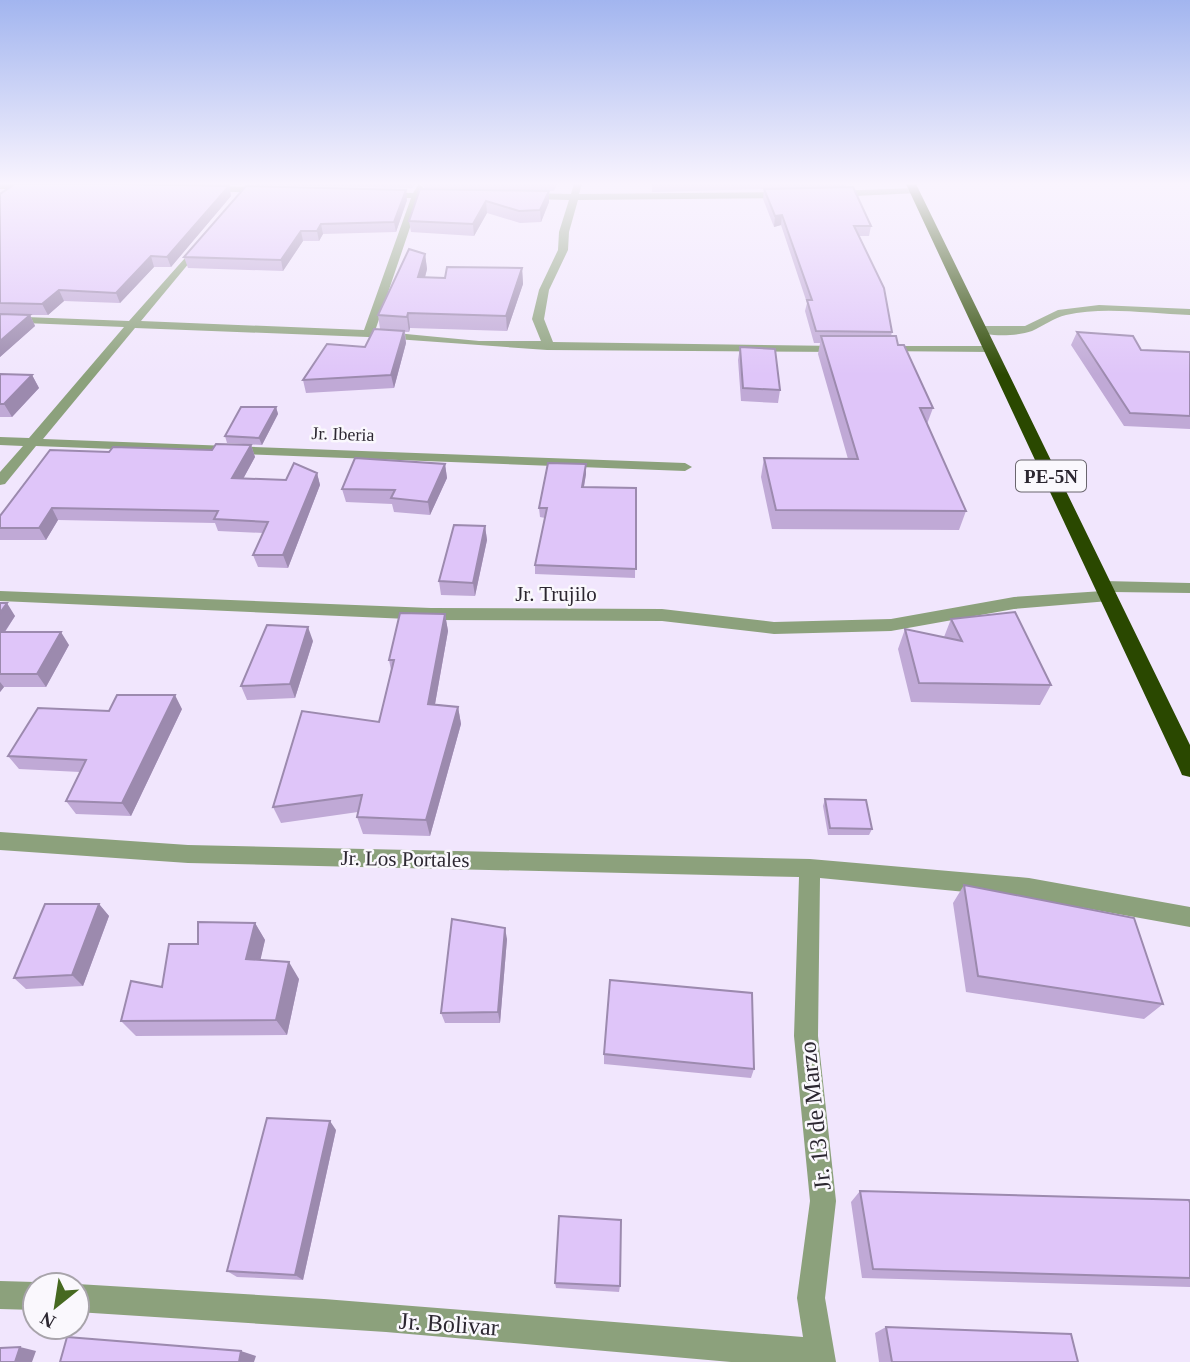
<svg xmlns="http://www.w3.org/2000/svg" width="1190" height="1362" font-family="Georgia,serif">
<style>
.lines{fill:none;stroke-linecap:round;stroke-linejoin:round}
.minor{fill:#8ca17c;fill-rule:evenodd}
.highway{fill:#2a4800;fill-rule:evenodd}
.wall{fill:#c0a9d6}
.shaded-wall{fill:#9c8aae}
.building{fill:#dfc5f9;stroke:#9c8aae;stroke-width:2}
.labels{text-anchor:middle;stroke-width:5;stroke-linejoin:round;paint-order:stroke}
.far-street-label{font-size:18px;fill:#2c2731;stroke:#faf8fd}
.shield{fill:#faf8fd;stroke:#6a666e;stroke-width:2}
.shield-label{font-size:19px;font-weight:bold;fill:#2c2731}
.street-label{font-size:21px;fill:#2c2731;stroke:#faf8fd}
.near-street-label{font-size:24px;fill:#2c2731;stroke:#faf8fd}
</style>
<rect width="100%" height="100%" fill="#f1e6fd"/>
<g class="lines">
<path class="minor" d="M0,184H35L37,186L33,189H0Z
M419,184L423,187L421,193L443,196L439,199L420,198L375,331L479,341H541L532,319L539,290L558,250L559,232L569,200L527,199L523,196L527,193L571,194L574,184H582L579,194L785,192L789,195L785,198L578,200L569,232L568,250L549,290L544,319L553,342L840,346L846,349L840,352L547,350L368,337L135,328L43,439L685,463L692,467L685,471L36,446L5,484L0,485V472L23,446L0,445V437L29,438L124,327L0,322V316L129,321L201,240L206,243L204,245L141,321L364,330L411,198H383L379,195L383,192L413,193Z
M208,186L264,187L268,190L264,193L205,191V187Z
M915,188L918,189V193L834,197L830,194L834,191Z
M1099,305L1190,309V315C1150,314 1105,306 1066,315C1054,318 1043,326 1032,331C1018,336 986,338 974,329L980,326H1025L1058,310Z
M882,346H990L996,349L990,352L878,351L876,349Z
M1104,581L1190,583V593L1112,592L1117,596L1109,601L1014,609L891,631L774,634L662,621L431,620L0,601V591L431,608L662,609L774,622L891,619L1014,597L1103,591L1096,586Z
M0,832L188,845L810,859L1029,878L1190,907V927L1029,898L820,878L818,1036L836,1201L825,1298L836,1362H731L386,1332L77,1312V1285H74L77,1284L324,1299L803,1337L797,1298L810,1201L794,1036L799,877L188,863L0,850Z
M0,1281L35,1282L43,1285H35V1310L0,1309Z"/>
<path class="highway" d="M906,184H916L1190,745V777L1182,775L1179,768Z"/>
</g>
<path class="wall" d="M151,184H242L241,185Z
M255,184H416L412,188L256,185Z
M421,184H557L554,191L425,188Z
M652,184H846V187L871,226L869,236H859L892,332L891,336L898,345L933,408L927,424L966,511L959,530L772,529L761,477L764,458L848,459L818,354L820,343H814L805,311L807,303L781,225L774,227L763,199L764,189L652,192Z
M229,186L231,196L171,267H154L120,303L64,301L48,315H21H30L35,326L0,357V194Z
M420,189L549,191V202L541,222L520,223L487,213L474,236L411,232L409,221Z
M407,200L396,232L323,234L319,241H303L283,271L188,268L184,257Z
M425,254L427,269L425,277L445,278L522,268L523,284L507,331L410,328L409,332H405L406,343L394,388L306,393L303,380L365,347L380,329L378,315Z
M1077,332L1141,350L1190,352V429L1124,426L1071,345Z
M740,347L780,390L778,403L741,401L738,360Z
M0,374L32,375L39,388L12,417H0Z
M276,407L278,414L262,445L227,443L225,436Z
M251,445L255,457L243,479L286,480L317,473L320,485L288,568L258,567L253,555L263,533L218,531L215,523L58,520L46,540H0V516L109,452L212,450Z
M445,464L447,478L430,515L394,512L392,504L346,502L342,489Z
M586,464V474L584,487L636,488L635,578L535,574V565L545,518L540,517L539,508Z
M485,526L487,540L475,596L441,595L439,581Z
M0,603L15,616L5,632L69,645L46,687H4L0,692Z
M445,614L448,631L435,704L458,707L461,724L430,836L363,834L357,817L358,812L281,823L273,807L379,722L391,670L389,660Z
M951,619L1051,685L1040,705L911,702L898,649L905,629L944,637Z
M313,641L295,698L247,700L241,686Z
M182,709L131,816L76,814L66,801L80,772L19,769L8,756Z
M825,799L872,829L869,835H828L823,806Z
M964,885L1163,1004L1144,1019L966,992L953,903Z
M99,904L109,916L83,986L26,989L14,978Z
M255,923L265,940L260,960L299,979L287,1035L136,1036L121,1021L162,987L198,944Z
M507,939L500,1023H445L441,1013Z
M604,1054L754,1069L751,1078L604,1064Z
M336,1130L303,1280L237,1277L227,1271Z
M860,1191L1190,1203V1287L862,1278L851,1202Z
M555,1283L620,1286L619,1292L556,1288Z
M886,1327L1078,1362H879L875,1333Z"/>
<path class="shaded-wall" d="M229,186L231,196L171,267L167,257Z
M406,190L407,200L396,232L394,222Z
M549,191V202L541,222L540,210Z
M486,201L487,213L474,236L473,224Z
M782,215L781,225L774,227L775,216Z
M321,224L323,234L319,241L317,231Z
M301,231L303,241L283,271L281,260Z
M425,254L427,269L421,293L418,277Z
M151,256L154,267L120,303L116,293Z
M522,268L523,284L507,331L506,316Z
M59,290L64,301L48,315L42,304Z
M408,313L410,328L409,332L407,317Z
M30,315L35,326L0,357V341Z
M404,331L406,343L394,388L391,375Z
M32,375L39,388L12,417L4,404Z
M276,407L278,414L262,445L259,438Z
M251,445L255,457L237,490L232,478Z
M445,464L447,478L430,515L428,502Z
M586,464V474L582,497V487Z
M317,473L320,485L288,568L283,555Z
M52,508L58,520L46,540L39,528Z
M485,526L487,540L475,596L473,583Z
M7,603L15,616L0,639V613Z
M445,614L448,631L432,721L428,704Z
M308,627L313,641L295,698L290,684Z
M61,632L69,645L46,687L37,674Z
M0,682L4,687L0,692Z
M175,695L182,709L131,816L122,803Z
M458,707L461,724L430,836L426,820Z
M99,904L109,916L83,986L72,975Z
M255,923L265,940L257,975L246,959Z
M505,928L507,939L500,1023L498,1012Z
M289,962L299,979L287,1035L276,1020Z
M330,1121L336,1130L303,1280L295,1275Z
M20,1347L36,1351L32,1362H15Z
M241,1351L256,1356L254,1362H239Z"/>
<path class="building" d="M15,184H115L229,186L167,257L151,256L116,293L59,290L42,304L0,303V194Z
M246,186L406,190L394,222L321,224L317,231H301L281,260L184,257Z
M853,187L871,226H854L884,288L892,332L816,331L807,300H812L782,215L775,216L764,189Z
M420,189L549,191L540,210L519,211L486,201L473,224L409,221Z
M409,249L425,254L418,277L445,278L447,267L522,268L506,316L408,313L407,317L378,315Z
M0,314L30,315L0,341Z
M374,329L404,331L391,375L303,380L327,344L365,347Z
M1077,332L1133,336L1141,350L1190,352V416L1130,413Z
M821,336H896L898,345H904L933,408H920L966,511L776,510L764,458L858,459Z
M740,347L775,349L780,390L743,388Z
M0,374L32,375L4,404H0Z
M241,407H276L259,438L225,436Z
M216,444L251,445L232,478L286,480L294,463L317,473L283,555H253L268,522L214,519L218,511L52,508L39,528H0V516L50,450L109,452L113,447L212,450Z
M355,458L445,464L428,502L391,498L395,490L342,489Z
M548,463L586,464L582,487L636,488V569L535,565L547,508H539Z
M454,525L485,526L473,583L439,581Z
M0,603H7L0,613Z
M1015,612L1051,685L919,683L905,629L962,641L951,619Z
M400,613L445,614L428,704L458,707L426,820L357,817L362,795L273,807L302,711L379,722L394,660H389Z
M267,625L308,627L290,684L241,686Z
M0,632H61L37,674H0Z
M117,695H175L122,803L66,801L86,760L8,756L38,708L109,711Z
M825,799L866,800L872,829L830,828Z
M964,885L1134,918L1163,1004L978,976Z
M45,904H99L72,975L14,978Z
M452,919L505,928L498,1012L441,1013Z
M198,922L255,923L246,959L289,962L276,1020L121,1021L131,981L162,987L169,944H198Z
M610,980L752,993L754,1069L604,1054Z
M267,1118L330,1121L295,1275L227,1271Z
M860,1191L1189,1200L1190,1203V1278L873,1269Z
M559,1216L621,1220L620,1286L555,1283Z
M886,1327L1071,1334L1078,1362H892Z
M67,1337L241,1351L239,1362H60Z
M20,1347L15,1362H0V1348Z"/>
<linearGradient id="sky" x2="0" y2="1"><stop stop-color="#a2b5ef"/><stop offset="0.49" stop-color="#f9f4fe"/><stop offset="1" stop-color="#f9f4fe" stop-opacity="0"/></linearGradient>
<rect width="1190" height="375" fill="url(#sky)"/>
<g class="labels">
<g class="far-street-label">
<text transform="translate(343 434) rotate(2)" y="6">Jr. Iberia</text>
</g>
<rect class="shield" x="1016" y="460.5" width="70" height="31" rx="5"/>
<g class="shield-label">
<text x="1051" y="483">PE-5N</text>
</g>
<g class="street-label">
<text x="556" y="601">Jr. Trujilo</text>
<text transform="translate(405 859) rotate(1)" y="7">Jr. Los Portales</text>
</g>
<g class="near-street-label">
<text transform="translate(815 1116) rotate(-96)" y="8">Jr. 13 de Marzo</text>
<text transform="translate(449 1324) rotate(4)" y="8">Jr. Bolivar</text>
</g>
</g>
<g transform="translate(56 1306) rotate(210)"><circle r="33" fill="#faf8fd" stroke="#a8a4ab" stroke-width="2"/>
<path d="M0-5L12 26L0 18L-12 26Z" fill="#466921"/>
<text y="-10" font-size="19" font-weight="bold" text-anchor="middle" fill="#2c2731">N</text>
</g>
</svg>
